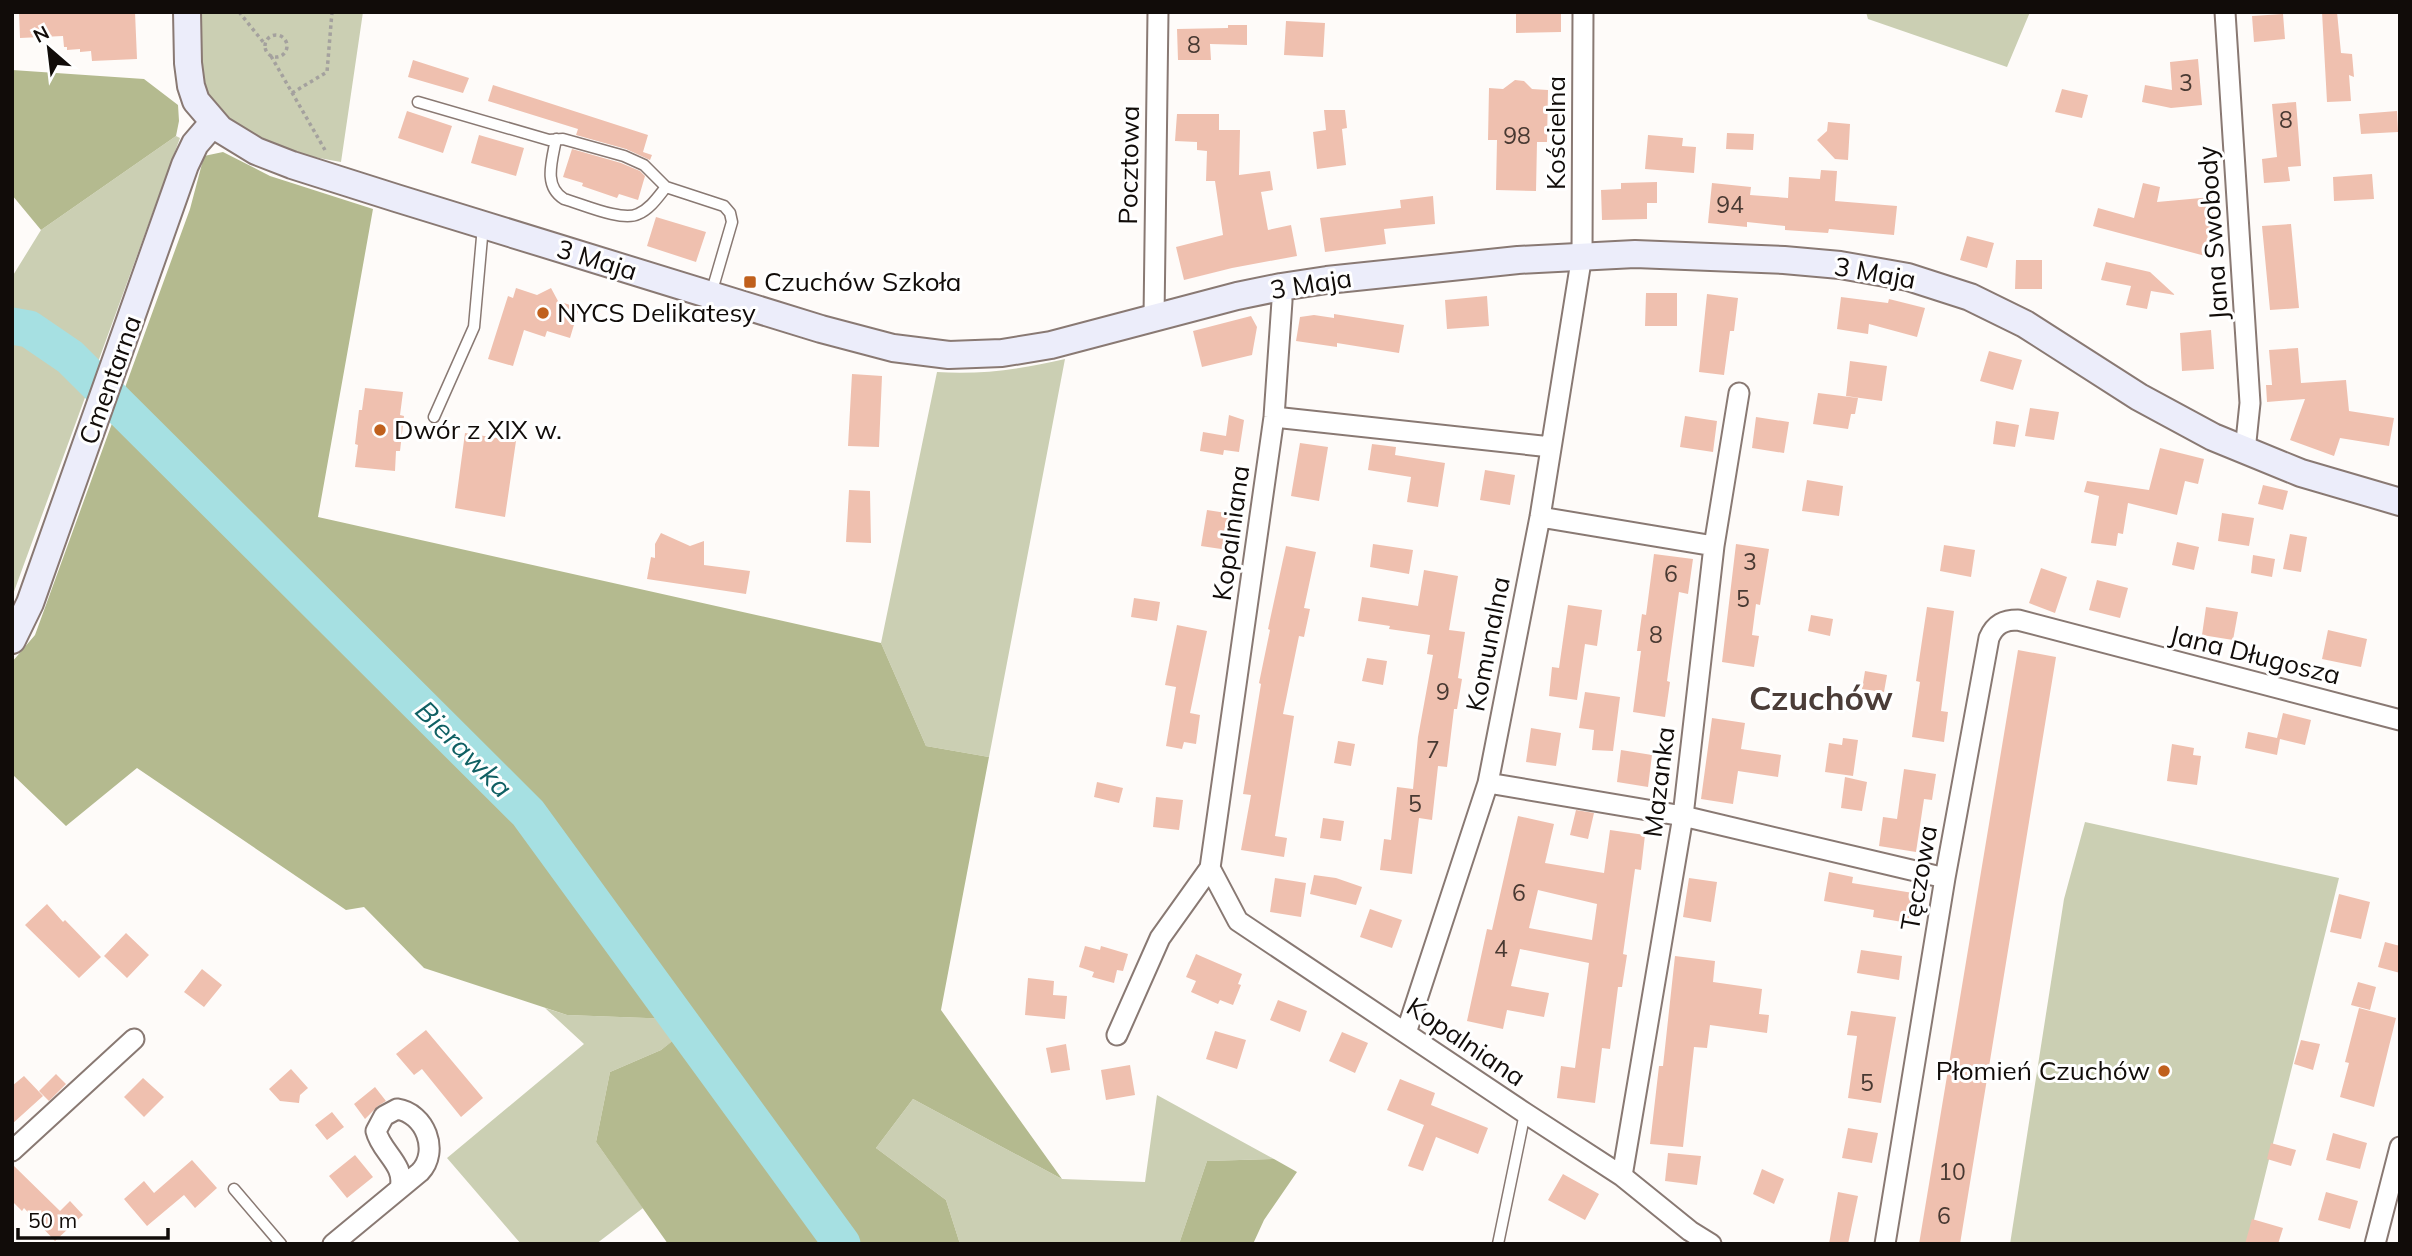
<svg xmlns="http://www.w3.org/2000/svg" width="2412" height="1256" font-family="Mulish,sans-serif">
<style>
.green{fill:#cbcfb3}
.forest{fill:#b4ba8f}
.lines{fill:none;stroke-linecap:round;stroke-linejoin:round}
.river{stroke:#a6e0e2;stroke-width:37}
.building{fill:#efc0af;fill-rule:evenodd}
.lane-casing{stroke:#897973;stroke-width:13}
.street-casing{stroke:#897973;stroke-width:23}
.secondary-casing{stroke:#897973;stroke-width:30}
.path{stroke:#a4a19e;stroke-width:3.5;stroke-dasharray:3.5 3.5;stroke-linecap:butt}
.lane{stroke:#fff;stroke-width:10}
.street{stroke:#fff;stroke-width:19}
.secondary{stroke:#ecedfa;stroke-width:26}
.poi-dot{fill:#c0601d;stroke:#fff;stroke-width:2.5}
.labels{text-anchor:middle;stroke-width:6;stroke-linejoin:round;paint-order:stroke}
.number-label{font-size:23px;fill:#483932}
.street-label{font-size:26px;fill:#110c09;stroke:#fff}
.poi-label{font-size:26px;fill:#110c09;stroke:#fff;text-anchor:start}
.water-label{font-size:28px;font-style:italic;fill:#106063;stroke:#fff}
.district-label{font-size:33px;font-weight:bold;fill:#4b3d38;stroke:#fff}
</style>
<rect width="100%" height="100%" fill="#fefbf9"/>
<path class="green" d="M198,12H363L341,162C296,155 222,137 206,87C198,63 200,37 198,12Z
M1866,12H2030L2007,67L1868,19Z
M176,136L180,138L12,597V277L41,230Z
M1065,359L989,757L926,746L881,643L937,372C981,375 1022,369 1065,359Z
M2085,822L2339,878L2248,1244H2010L2064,899Z
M545,1008L567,1015L700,1020L661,1050L610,1072L596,1142L643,1208L596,1244H521L447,1158L584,1044Z
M1157,1095L1274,1159L1207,1161L1179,1244H960L946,1200L876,1148L913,1099L1062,1179L1145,1182Z"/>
<path class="forest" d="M12,70L144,79L178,105L179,121L176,136L41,230L12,195Z
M223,152L270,176L373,209L318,517L881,643L926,746L989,757L941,1010L1062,1179L913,1099L876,1148L946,1200L960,1244H668L596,1142L610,1072L661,1050L699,1020L567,1015L424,968L364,907L346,910L137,768L66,826L12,774V662L35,635L190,209L204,156Z
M1274,1159L1297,1172L1264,1220L1253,1244H1179L1207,1161Z"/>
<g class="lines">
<path class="river" d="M12,326L29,329L70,357L528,813L842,1244"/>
</g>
<path class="building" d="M19,12H135L137,59L92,61L91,51L80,52V49L67,50V47H64L63,36L20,38Z
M1516,12H1561V32L1516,33Z
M2322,12H2337L2341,53L2352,54L2354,77L2349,75L2351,101L2327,102Z
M2283,14L2285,39L2254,42L2252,16Z
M1286,21L1325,23L1323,57L1284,55Z
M1228,25H1247V45L1210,44L1211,60H1178L1177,29L1228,28Z
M2198,59L2202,105L2171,108L2142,102L2145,85L2172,90L2170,62Z
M413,60L469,78L463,93L408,77Z
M1515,80L1524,81L1532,89L1548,90L1547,142H1537L1536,191L1496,190L1497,140H1488L1489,88L1503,89Z
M493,85L648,135L643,152L652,155L650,160L626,149L576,135L578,129L488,101Z
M2062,89L2088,95L2082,118L2055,112Z
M2296,102L2301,166L2288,167L2290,181L2264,183L2262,159L2277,157L2272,104Z
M1324,110H1345L1347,128L1342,129L1346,165L1317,169L1313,132L1326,130Z
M407,111L452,126L443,153L398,138Z
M2397,111L2398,132L2361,134L2359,114Z
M1177,114H1219V130H1240L1239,175L1270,171L1273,190L1261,192L1268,230L1291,225L1297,256L1232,268L1184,280L1176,247L1223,235L1215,181H1206L1207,151L1197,150V142L1175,141Z
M1828,122L1850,124L1848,160L1835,159L1817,140L1827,131Z
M1727,133L1754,134L1753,150L1726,149Z
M479,135L524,148L516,176L471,163Z
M1648,135L1683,138L1682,146L1696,147L1694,173L1645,169Z
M572,149L621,163L640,171L645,176L638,200L619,194L617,198L582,186L583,183L563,177Z
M1821,170L1837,171L1835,201L1897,206L1894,235L1829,229L1828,233L1785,230V226L1747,222V227L1708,223L1712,183L1751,187L1750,195L1788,198L1789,177L1820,179Z
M2372,174L2374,199L2334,201L2333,177Z
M1657,182V203H1647V219L1602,220L1601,190L1621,189V183Z
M2143,183L2160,187L2157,202L2212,197L2214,229H2207L2209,257L2093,226L2098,208L2134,218Z
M1433,196L1435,224L1384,229L1386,244L1325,252L1320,218L1401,208L1400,200Z
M656,217L706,232L696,262L647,246Z
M2291,224L2299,308L2270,310L2262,226Z
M1967,236L1994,243L1987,268L1960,260Z
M2016,260H2042V289H2015Z
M2106,262L2150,272L2175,295L2151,291L2147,309L2126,305L2131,286L2101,280Z
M516,288L537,295L551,288L558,301L579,308L570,338L547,331L545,337L524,330L513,366L488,359L508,296L513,298Z
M1646,293H1677V326H1645Z
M1707,294L1738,298L1734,331H1730L1724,375L1699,372Z
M1487,296L1489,326L1447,329L1445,300Z
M1841,297L1888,303L1889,299L1925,308L1917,337L1869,324L1868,334L1837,329Z
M1334,314L1404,325L1399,353L1337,343V347L1296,341L1300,317L1314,315L1334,318Z
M1251,316L1257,327L1252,355L1202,367L1193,331Z
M2211,330L2214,369L2182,371L2180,333Z
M2298,348L2301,383L2346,380L2349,411L2394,418L2389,446L2340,438L2334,456L2290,440L2305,399L2267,402L2266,385H2272L2269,350Z
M1989,351L2022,360L2013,390L1980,381Z
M1850,361L1887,366L1882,401L1846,396Z
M852,374L882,376L879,447L848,446Z
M365,388L403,392L400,415L404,416L400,451H396L395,471L355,467L358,445L355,444L359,410H362Z
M1818,393L1858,398L1855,414H1851L1848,429L1813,424Z
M2030,408L2059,412L2054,440L2025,436Z
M1229,415L1244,420L1239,452L1224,450L1223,455L1200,451L1203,432L1226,436Z
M1685,416L1717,421L1713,452L1680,447Z
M1756,417L1789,422L1784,453L1752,448Z
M1996,421L2019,425L2015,447L1993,444Z
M465,433L516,441L505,517L455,508Z
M1300,443L1328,447L1319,501L1291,496Z
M1372,444L1396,447L1395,455L1445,463L1438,507L1407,502L1411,477L1368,470Z
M2160,448L2204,459L2198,484L2185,481L2177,515L2128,503L2123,534L2118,533L2116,546L2091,543L2099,496L2084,492L2087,481L2149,490Z
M1485,470L1515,475L1510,505L1480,500Z
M1807,480L1843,486L1839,516L1802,511Z
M2263,485L2288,491L2283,510L2258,504Z
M849,490L870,491L871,543L846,542Z
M1207,510L1233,514L1228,550L1201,546Z
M2222,513L2254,518L2249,546L2218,541Z
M661,533L690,546L704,541V565L750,571L746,594L647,579L651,557L655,558V544Z
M2290,534L2307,537L2301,572L2283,569Z
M2177,542L2199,547L2194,570L2172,565Z
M1373,544L1413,550L1409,574L1370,567Z
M1736,544L1769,549L1760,605L1756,604L1752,635L1759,636L1754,667L1722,662Z
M1944,545L1975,550L1971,577L1940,571Z
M1286,546L1316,552L1304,608L1310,609L1304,637L1299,636L1283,714L1294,716L1275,836L1287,838L1284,857L1241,850L1251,795L1243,794L1261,684L1259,683L1270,630L1268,629Z
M1654,554L1693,559L1688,594L1679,592L1667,681L1670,682L1665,717L1633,712L1641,651H1637L1642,614L1646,615Z
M2253,555L2275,559L2272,577L2251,573Z
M2041,568L2067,577L2055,613L2029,603Z
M1424,570L1458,576L1449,630L1465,632L1458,678L1462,679L1457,709H1454L1447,767L1438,766L1432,820L1419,818L1412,874L1380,870L1384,839L1391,840L1397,787L1413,789L1418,737L1433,655L1427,654L1430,635L1389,629L1390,626L1358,621L1362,597L1418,606Z
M2097,580L2128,588L2120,618L2089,610Z
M1134,598L1160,602L1157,621L1131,617Z
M1568,605L1602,610L1597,646L1585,644L1577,700L1549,696L1552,667L1559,668Z
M1927,607L1954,611L1941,711L1948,712L1944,742L1912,737L1920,682L1916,681Z
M2206,607L2238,612L2233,640L2202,635Z
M1811,615L1833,619L1830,636L1808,631Z
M1177,625L1207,631L1190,713L1200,715L1196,744L1184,742L1182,749L1166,746L1176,687L1165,685Z
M2328,630L2367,639L2361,667L2322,659Z
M2018,650L2056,657L1960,1244H1919Z
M1367,658L1387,661L1383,685L1362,681Z
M1865,671L1887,675L1884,692L1862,689Z
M1585,692L1620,697L1613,751L1592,750L1594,730L1579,728Z
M2283,713L2311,720L2305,745L2280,739L2277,755L2245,748L2248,732L2277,738Z
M1712,718L1745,723L1741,749L1781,755L1778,777L1738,771L1733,804L1701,799Z
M1531,728L1561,733L1556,766L1526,762Z
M1843,738L1858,740L1853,776L1825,772L1829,743L1842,745Z
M1338,741L1355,744L1351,766L1334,763Z
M2172,744L2194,748L2193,755L2201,756L2197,785L2167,781Z
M1621,750L1652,755L1648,787L1617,782Z
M1904,769L1936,774L1932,800L1924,799L1916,852L1879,846L1883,817L1897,819Z
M1845,777L1867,782L1862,811L1841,808Z
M1097,782L1123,788L1119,803L1094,797Z
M1156,797L1183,800L1179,830L1153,827Z
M1576,810L1594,813L1588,839L1570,835Z
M1518,816L1554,824L1545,863L1604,873L1610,830L1645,835L1641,870L1635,869L1623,954L1627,955L1622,987H1618L1610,1049L1602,1048L1595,1103L1557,1098L1561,1066L1575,1068L1589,963L1520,949L1511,986L1549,993L1544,1017L1507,1010L1503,1029L1467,1021L1487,929L1492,930ZM1538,890L1597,904L1592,940L1529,928Z
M1323,818L1344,821L1341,841L1320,838Z
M1829,872L1853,877L1852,883L1913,893L1908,923L1873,917L1874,910L1824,901Z
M1314,875L1336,878L1362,887L1356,905L1310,894Z
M1275,878L1306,883L1301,917L1270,912Z
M1689,878L1717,882L1711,922L1683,917Z
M2339,894L2370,902L2361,939L2330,932Z
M47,904L63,922L65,920L101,957L79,978L25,925Z
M1370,909L1402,920L1392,948L1360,937Z
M126,933L149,955L127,978L104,956Z
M2385,942L2400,946V973L2378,967Z
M1085,946L1100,950L1101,946L1128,954L1123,971L1117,970L1114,983L1092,977L1094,972L1079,967Z
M1861,950L1902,956L1899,980L1857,973Z
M1196,954L1242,974L1238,984L1241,985L1233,1005L1220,1000L1218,1004L1191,992L1196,981L1186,977Z
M1675,956L1715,961L1713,982L1762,989L1759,1014L1769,1015L1767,1033L1710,1025L1707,1048L1694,1047L1683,1147L1650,1144L1659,1066H1663Z
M202,969L222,985L204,1007L184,992Z
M1028,978L1054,981L1053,995L1067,996L1065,1019L1025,1015Z
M2358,982L2376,987L2370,1010L2351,1005Z
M1278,1000L1307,1011L1300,1032L1270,1020Z
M2359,1008L2396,1018L2374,1107L2340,1097L2349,1063L2345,1062Z
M1851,1011L1896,1017L1881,1103L1848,1098L1857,1036L1847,1035Z
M426,1030L483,1098L461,1117L422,1069L414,1075L396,1054Z
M1215,1031L1246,1040L1237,1069L1206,1059Z
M1342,1032L1368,1043L1355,1073L1329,1061Z
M2301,1040L2320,1044L2313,1070L2294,1064Z
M1066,1044L1070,1070L1051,1073L1046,1048Z
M1130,1065L1135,1095L1106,1100L1101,1070Z
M291,1069L308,1088L300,1095L299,1103L280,1101L269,1089Z
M56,1074L66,1084L49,1101L39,1091Z
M24,1076L43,1096L12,1124V1086Z
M143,1078L164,1097L144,1117L124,1097Z
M1400,1079L1435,1093L1431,1105L1488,1128L1478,1154L1436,1137L1423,1171L1408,1166L1424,1125L1387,1110Z
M375,1087L386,1101L378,1106L365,1119L354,1104Z
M332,1112L344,1127L327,1140L315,1125Z
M1848,1128L1878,1133L1872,1163L1842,1158Z
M2333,1133L2367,1143L2360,1169L2326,1160Z
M2271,1143L2296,1150L2291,1166L2267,1159Z
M1668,1153L1701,1156L1697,1185L1665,1181Z
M355,1155L373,1177L347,1198L329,1176Z
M192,1160L217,1188L195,1208L184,1195L147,1226L124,1199L144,1181L154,1193Z
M12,1164L60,1211L70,1201L83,1215L55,1241L24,1208L22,1211L12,1201Z
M1762,1169L1784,1179L1774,1204L1753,1194Z
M1563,1174L1599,1194L1585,1220L1548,1200Z
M1838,1192L1858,1196L1848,1244H1829Z
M2326,1192L2358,1201L2350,1229L2318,1220Z
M2252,1219L2283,1228L2278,1244H2245Z"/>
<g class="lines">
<g class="lane-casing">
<path id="lane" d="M418,102L549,140L563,139L624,156L644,165L666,187L724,206L730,213L732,222L711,294
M556,139C552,161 543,186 564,199C582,204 622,222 638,214C650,209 658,197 666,187
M434,417L474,327L483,226
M234,1189L281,1244
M1498,1244L1525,1113"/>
</g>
<g class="street-casing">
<path id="street" d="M2225,12L2250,403L2245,451
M1281,287L1282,301L1274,417L1210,868L1238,921L1525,1113L1622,1176L1690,1231L1711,1244
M1154,318L1158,12
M1274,417L1551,447
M1540,517L1714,546
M1488,783L1683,816L1945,878
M1406,1033L1488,783L1540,517L1582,255L1583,12
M1117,1035L1160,938L1210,868
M12,1151L134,1039
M1622,1176L1683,816L1714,546L1739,393
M333,1244L420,1172C440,1151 425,1113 397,1109L384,1116L376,1131C381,1152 406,1165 400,1188
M1885,1244L1945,878L1989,638C1995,624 2004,620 2018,620L2400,720
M2375,1244L2400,1147"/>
</g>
<g class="secondary-casing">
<path id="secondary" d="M187,12L188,63L191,86L196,101L220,129L256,151L292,165L396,198L821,329L893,348L949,355L1002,353L1051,345L1237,296L1281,287L1327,280L1518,260L1635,254L1784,260L1840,265L1908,277L1970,297L2025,324L2139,397L2213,437L2301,473L2400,502
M12,640L30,603L185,165L195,144L213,123"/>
</g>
<path class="path" d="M239,12L264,43
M265 46a11 11 0 1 1 22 0a11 11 0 1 1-22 0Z
M271,56L325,150
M292,93L327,72L332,12"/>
<use href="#lane" class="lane"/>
<use href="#street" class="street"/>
<use href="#secondary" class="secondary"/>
</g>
<g class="poi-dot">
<rect x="743" y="275" width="14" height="14" rx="3.5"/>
<circle cx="543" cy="313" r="7"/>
<circle cx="380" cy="430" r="7"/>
<circle cx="2164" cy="1071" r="7"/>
</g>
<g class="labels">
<g class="number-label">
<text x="1194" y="53">8</text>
<text x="2186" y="91">3</text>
<text x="2286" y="128">8</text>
<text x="1517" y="144">98</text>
<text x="1730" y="213">94</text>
<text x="1750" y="570">3</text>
<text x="1671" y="582">6</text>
<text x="1743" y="607">5</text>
<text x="1656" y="643">8</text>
<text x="1443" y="700">9</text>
<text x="1433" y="758">7</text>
<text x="1415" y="812">5</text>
<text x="1519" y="901">6</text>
<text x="1501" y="957">4</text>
<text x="1867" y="1091">5</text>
<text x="1952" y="1180">10</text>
<text x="1944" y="1224">6</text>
</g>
<g class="street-label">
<text transform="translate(1556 133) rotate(-90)" y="9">Kościelna</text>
<text transform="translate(1129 165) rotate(-89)" y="9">Pocztowa</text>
<text transform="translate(2213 233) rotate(-94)" y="9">Jana Swobody</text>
<text transform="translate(597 260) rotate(17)" y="9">3 Maja</text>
<text transform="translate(1875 273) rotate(10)" y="9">3 Maja</text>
<text transform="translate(1311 284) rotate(-9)" y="9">3 Maja</text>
<text transform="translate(110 380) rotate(-70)" y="9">Cmentarna</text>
<text transform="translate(1231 533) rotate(-82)" y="9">Kopalniana</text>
<text transform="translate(1488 644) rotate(-79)" y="9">Komunalna</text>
<text transform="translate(2255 655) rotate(14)" y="9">Jana Długosza</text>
<text transform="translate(1659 782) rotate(-83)" y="9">Mazanka</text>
<text transform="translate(1919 878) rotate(-80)" y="9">Tęczowa</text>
<text transform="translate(1466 1042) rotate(34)" y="9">Kopalniana</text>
</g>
<g class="poi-label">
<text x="764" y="291">Czuchów Szkoła</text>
<text x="557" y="322">NYCS Delikatesy</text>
<text x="394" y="439">Dwór z XIX w.</text>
<text x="2150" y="1080" text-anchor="end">Płomień Czuchów</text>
</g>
<g class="water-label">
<text transform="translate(464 749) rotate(45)" y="10">Bierawka</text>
</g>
<g class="district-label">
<text x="1821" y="710">Czuchów</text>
</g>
</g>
<rect width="2412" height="1256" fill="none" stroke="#110c09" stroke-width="28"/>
<g transform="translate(49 49) rotate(332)" stroke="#ffffff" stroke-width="5" paint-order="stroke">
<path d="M0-5L12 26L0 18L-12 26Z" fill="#110c09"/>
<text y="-10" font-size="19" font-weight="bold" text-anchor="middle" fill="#110c09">N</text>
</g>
<path d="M18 1228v10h150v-10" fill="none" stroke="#110c09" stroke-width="3.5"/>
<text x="28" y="1228" font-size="21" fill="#110c09" stroke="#ffffff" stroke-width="5" paint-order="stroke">50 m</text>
</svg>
